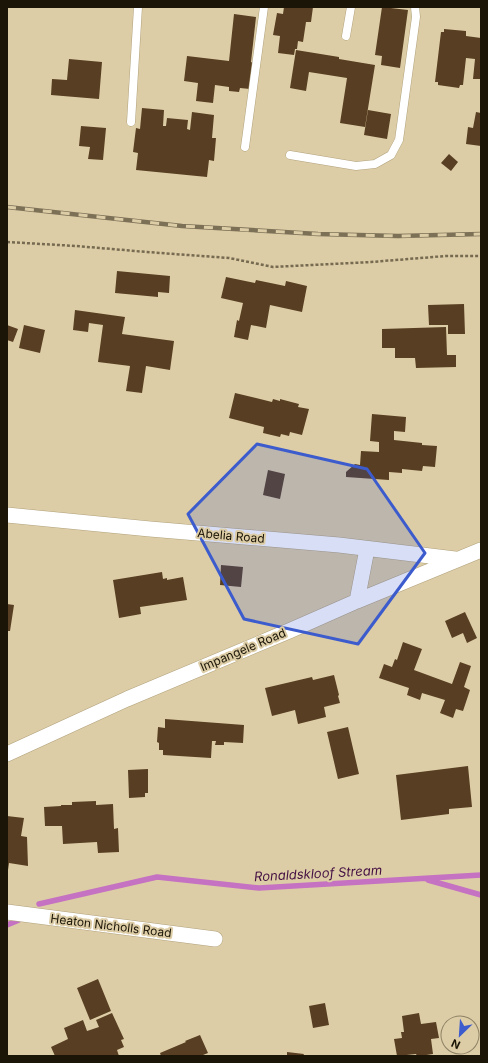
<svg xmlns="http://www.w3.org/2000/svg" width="488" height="1063" font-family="Inter,sans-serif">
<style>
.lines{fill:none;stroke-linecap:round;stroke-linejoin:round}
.stream{stroke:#c472c1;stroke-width:5.5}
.building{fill:#583e22}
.service-casing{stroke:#b1a27c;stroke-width:9}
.minor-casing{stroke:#b1a27c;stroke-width:16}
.path{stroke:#766b51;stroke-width:2.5;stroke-dasharray:3 2;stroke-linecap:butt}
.service{stroke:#fff;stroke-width:8}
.minor{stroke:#fff;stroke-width:15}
.rail-casing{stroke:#7c7157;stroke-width:4.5}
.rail{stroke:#ddcda6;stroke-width:3;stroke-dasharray:9;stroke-linecap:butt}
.marked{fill:#3c5bcd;fill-opacity:0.2;stroke:#3c5bcd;stroke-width:3;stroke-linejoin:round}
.labels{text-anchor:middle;stroke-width:4;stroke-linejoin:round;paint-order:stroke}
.street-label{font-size:12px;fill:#1b1507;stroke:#ddcda6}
.water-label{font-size:13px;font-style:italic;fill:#441043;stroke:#ddcda6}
</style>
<rect width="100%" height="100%" fill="#ddcda6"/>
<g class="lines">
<path class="stream" d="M428,880L481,895
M39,904L157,877L259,888L481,875
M7,925L19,920"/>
</g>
<path class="building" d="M284,7H313L311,22H306L303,42L298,41L297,49H295L294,55L278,53L280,36L273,35L277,13L283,14Z
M382,7L408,10L400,68L381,65L382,56L375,55Z
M234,14L256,17L251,62L253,63L250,89L240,88L239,92L229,91V87L215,85L213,103L196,101L198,83L184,81L187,56L229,61Z
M444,29L466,31V36L481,38V79H473L475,59L466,58L463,85H460L459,88L438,85V82H435L441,32H444Z
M296,50L339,57V59L375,65L365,127L340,123L347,78L309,72L306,91L290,88Z
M69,59L102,62L99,99L51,95L52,79L67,80Z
M142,108L164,110L163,126H166L167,118L188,120L187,129L190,130L192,112L214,115L212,138H216L214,161L209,160L207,177L136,170L138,153L133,152L136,128L140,129Z
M368,110L391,114L387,139L364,135Z
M476,112L481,113V146L466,144L468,127L473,128Z
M81,126L106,128L103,160L88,159L90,147L79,146Z
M449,154L458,162L451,171L441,163Z
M117,271L170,276L169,293L158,292V297L115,293Z
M226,277L255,283L256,280L285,286L286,281L307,286L302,312L270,305L266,328L251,325L248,340L234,337L237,320L239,321L243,303L221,298Z
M464,304L465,334H448V325H429L428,305Z
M75,310L125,317L122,334L174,341L170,370L146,366L142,393L126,391L130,366L98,362L103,325L89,323L88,332L73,330Z
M7,325L18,329L13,342L7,340Z
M24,325L45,330L40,353L19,348Z
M446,327L447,355H456V367L416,368L415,358H395V348H382V329Z
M235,393L272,402L273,399L280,401V399L299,404L298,407L309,409L302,435L290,432L289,436L281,434L280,437L263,433L264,427L229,418Z
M372,414L406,417L405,432L394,431V440L422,443V445L437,446L435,467L423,466L422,471L402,469V473L389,472V480L346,477V472L355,464L360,465L361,451L379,452V442L370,441Z
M268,470L285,474L280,499L263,495Z
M221,565L243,567L241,587L220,585Z
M162,572L163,579L167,578V580L183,577L187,600L140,607L141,614L119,618L113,580Z
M7,604L14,605L10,631H7Z
M465,612L477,638L467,643L463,633L452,638L445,621Z
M403,642L422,649L414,670L452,684L460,662L471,666L464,687L470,690L463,711L456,709L453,718L440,713L445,700L422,693L420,700L407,695L409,688L379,678L384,664L392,667L395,659L397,660Z
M334,675L339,695L338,696L340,703L324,707L326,717L298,724L295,710L272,716L265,688L312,677L313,680Z
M165,719L244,725L243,743L224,742V745H215L216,741H212L211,758L163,755V750H159V743L157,742L158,727L165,728Z
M348,727L359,774L338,779L327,732Z
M468,766L472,807L449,809V814L401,820L396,775Z
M148,769V793H145V797L129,798L128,770Z
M96,801V805L113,804L114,829L118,828L119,852L98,853L97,842L63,844L62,826H45L44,807L61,806V805H72V802Z
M7,816L24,818L21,836L27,837L28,866L9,863L8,870H7Z
M98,979L111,1011L90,1020L77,988Z
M325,1003L329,1025L313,1028L309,1006Z
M112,1013L124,1039L121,1040L124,1047L117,1050L119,1056H55L51,1047L68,1039L64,1028L83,1020L87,1031L99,1027L96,1020Z
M419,1013L421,1024L436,1022L439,1038L431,1039L433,1054L420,1056H417L416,1054L397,1056L394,1039L402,1038L401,1032H404L402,1016Z
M200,1035L208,1053L203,1055L204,1056H161L160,1053L186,1042L185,1041Z
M287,1052L304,1054L303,1056H287Z"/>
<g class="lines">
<g class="service-casing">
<path id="service" d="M346,36L351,7
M131,122L138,7
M245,147L264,7
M290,155L356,166L375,164L391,155L399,140L416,17L415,7"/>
</g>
<g class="minor-casing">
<path id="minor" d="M7,515L150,529L339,545L455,559
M357,601L367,549
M7,754L127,699L289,631L357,601L481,550
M7,912L215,939"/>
</g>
<path class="path" d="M7,242L76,246L147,252L229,258L273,267L371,262L446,256H481"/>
<use href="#service" class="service"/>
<use href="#minor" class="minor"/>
<g class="rail-casing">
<path id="rail" d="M7,207L182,226L318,234L398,236L481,234"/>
</g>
<use href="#rail" class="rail"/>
</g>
<path class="marked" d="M257,444L367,469L425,553L358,644L244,619L188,514Z"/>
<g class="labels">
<g class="street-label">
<text transform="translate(231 536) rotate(5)" y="4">Abelia Road</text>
<text transform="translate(243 650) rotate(-23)" y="4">Impangele Road</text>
<text transform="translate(111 926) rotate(7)" y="4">Heaton Nicholls Road</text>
</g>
<g class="water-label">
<text transform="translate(318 873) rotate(-3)" y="5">Ronaldskloof Stream</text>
</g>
</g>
<rect width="488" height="1063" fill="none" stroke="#1b1507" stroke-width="16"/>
<g transform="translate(460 1035) rotate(205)"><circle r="19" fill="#ddcda6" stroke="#8f8366"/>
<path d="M0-3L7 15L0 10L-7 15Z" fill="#3c5bcd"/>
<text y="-6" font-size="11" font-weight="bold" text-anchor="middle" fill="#1b1507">N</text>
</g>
</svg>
